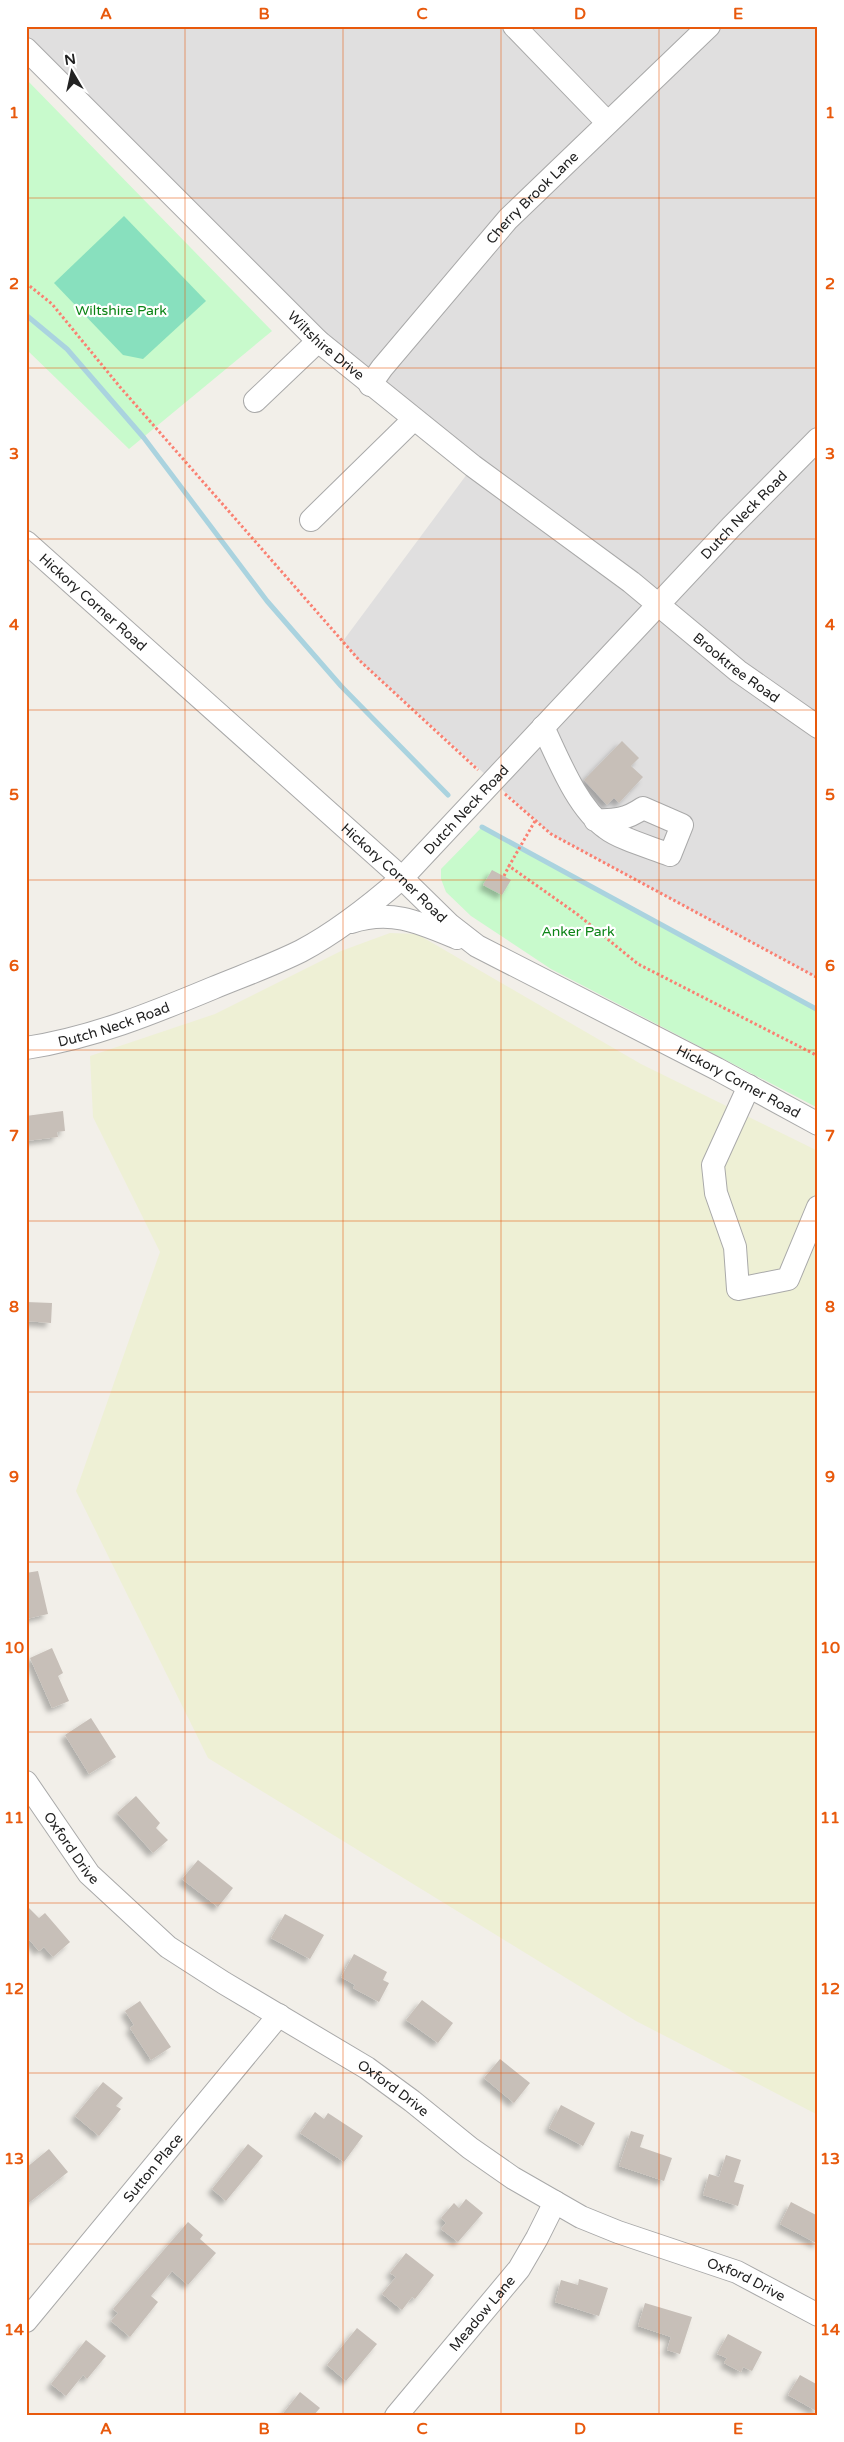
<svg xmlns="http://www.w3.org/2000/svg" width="844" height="2442" font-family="'Varela Round',sans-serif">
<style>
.residential{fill:#e0dfdf}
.farmland{fill:#eef0d5}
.park{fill:#c8facc}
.pitch{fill:#88e0be}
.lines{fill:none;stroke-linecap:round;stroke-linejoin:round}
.stream{stroke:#aad3df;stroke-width:5}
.building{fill:#c7bfb8;filter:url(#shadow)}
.minor-casing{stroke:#a9a9a9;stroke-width:24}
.path{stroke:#fa8072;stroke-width:3;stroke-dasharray:2.5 2.5;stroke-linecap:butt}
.minor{stroke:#fff;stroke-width:22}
.grid{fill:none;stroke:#e8590c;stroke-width:1;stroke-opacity:0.55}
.labels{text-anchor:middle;stroke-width:4.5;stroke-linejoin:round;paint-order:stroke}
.street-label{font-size:14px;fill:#222;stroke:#fff}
.park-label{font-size:14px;fill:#0c8416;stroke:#fff}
.neatline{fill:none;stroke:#e8590c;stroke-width:2}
.grid-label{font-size:16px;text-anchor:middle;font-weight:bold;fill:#e8590c}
</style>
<defs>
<filter id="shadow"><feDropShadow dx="-4.5" dy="4.5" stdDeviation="2.5" flood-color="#0004"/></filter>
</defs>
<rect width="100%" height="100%" fill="#f2efe9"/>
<path class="residential" d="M26,26H818V978L551,834L359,660L343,641L473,466L413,420L26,51Z"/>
<path class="farmland" d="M390,933L417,934L641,1064L818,1151V2115L636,2021L208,1758L76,1491L160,1252L93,1117L90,1056L215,1014L341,951Z"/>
<path class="park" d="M26,79L272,331L129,449L26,349Z
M482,827L601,890L662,927L716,953L818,1010V1108L551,969L471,916L446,892L441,879V869Z"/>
<path class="pitch" d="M124,216L206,301L143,359L123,355L54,283Z"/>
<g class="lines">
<path class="stream" d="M26,315L67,349L144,438L267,601L341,686L448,795
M482,827L818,1010"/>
</g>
<path class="building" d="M622,741L639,758L631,766L643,777L619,803L614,798L607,805L584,780Z
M492,870L511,880L502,895L483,885Z
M63,1111L65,1131L57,1132L58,1137L26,1141V1116Z
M26,1302L52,1303L51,1323L26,1321Z
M38,1571L48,1614L26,1619V1573Z
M52,1648L63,1673L58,1676L69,1701L52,1708L30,1658Z
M91,1718L116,1757L89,1774L65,1735Z
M136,1796L160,1823L156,1828L168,1840L153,1853L117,1813Z
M198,1860L233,1888L218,1907L182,1879Z
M26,1905L39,1918L45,1913L70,1942L53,1957L44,1947L39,1951L26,1936Z
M285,1914L324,1935L310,1959L271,1938Z
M354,1954L387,1972L383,1980L389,1983L379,2002L353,1988L355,1985L341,1977Z
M422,2000L453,2023L438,2043L406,2020Z
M140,2001L171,2047L151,2060L130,2028L134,2025L125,2011Z
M500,2059L530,2083L514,2103L484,2078Z
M103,2082L123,2098L116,2106L121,2109L99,2136L75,2116Z
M561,2105L595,2123L583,2146L549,2128Z
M315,2112L324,2119L328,2113L363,2136L344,2162L300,2133Z
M631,2131L644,2135L640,2147L672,2158L664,2181L619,2166Z
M248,2144L263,2156L226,2201L212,2189Z
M49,2149L68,2172L26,2205V2168Z
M726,2155L741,2160L734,2182L744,2185L738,2206L703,2195L709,2174L719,2177Z
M466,2199L483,2213L458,2242L441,2229L446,2223L441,2218L454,2203L459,2208Z
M791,2202L818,2216V2244L780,2224Z
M188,2222L203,2235L200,2239L216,2253L188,2285L172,2271L151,2296L158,2302L130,2337L111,2321L118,2313L113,2309Z
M406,2253L434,2275L415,2299L412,2297L402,2310L382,2294L396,2277L390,2273Z
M579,2279L608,2288L599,2316L555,2302L561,2280L578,2285Z
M645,2303L692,2317L680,2354L667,2350L671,2337L638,2326Z
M357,2328L377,2344L346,2381L327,2365Z
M728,2334L762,2352L752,2371L743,2367L741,2372L724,2363L727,2358L717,2354Z
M86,2340L106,2356L87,2379L83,2375L66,2396L51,2384Z
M800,2375L818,2385V2412L788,2395Z
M300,2392L320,2408L313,2416H281Z"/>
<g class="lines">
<g class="minor-casing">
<g id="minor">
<path d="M514,26L607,122"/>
<path id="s1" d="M26,49L318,341L473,466L631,582L738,671L818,727"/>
<path id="s2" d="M370,385L382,368L508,219L709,26"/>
<path d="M255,401L318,341"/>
<path d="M311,520L413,420"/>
<path id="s3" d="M26,542L402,878L450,925L477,946L717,1069L818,1124"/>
<path d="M543,727C558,758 577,808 606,828C620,839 653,848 670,855L682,825L643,808C627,819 615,821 595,820"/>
<path d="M351,922C391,909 419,922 457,938"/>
<path id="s4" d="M26,1048C92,1038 153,1013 213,988C242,976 273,965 301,951C337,932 371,905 402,878L731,527L818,439"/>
<path d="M749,1086L713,1165L716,1193L735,1247L738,1289L788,1279L818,1207"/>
<path id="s5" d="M26,1782L89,1874L168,1947L224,1983L367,2068L412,2101L470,2148L513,2178L581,2217L618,2232L737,2272L818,2315"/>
<path id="s6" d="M26,2321L279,2015"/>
<path id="s7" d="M396,2416L519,2269L537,2238L555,2202"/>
</g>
</g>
<path class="path" d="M26,283L52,304L120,387L359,660L478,770
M505,794L551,834L818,978
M535,821L509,866L577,914L638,964L818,1056
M504,876L509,866"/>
<use href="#minor" class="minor"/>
</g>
<path class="grid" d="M185,26V2416M343,26V2416M501,26V2416M659,26V2416M26,198H818M26,368H818M26,539H818M26,710H818M26,880H818M26,1050H818M26,1221H818M26,1392H818M26,1562H818M26,1732H818M26,1903H818M26,2073H818M26,2244H818"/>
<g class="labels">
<g class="street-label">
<text dy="5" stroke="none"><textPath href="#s2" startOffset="248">Cherry Brook Lane</textPath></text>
<text dy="5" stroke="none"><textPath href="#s1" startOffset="422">Wiltshire Drive</textPath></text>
<text dy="5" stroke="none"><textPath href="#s4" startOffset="916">Dutch Neck Road</textPath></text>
<text dy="5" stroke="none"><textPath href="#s3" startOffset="90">Hickory Corner Road</textPath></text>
<text dy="5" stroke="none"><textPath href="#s1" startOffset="944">Brooktree Road</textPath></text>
<text dy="5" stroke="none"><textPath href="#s4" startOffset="511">Dutch Neck Road</textPath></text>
<text dy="5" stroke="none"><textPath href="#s3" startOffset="495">Hickory Corner Road</textPath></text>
<text dy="5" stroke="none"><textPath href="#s4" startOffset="91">Dutch Neck Road</textPath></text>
<text dy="5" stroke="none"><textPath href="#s3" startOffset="900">Hickory Corner Road</textPath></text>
<text dy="5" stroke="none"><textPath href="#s5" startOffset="80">Oxford Drive</textPath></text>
<text dy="5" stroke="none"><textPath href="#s5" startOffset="485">Oxford Drive</textPath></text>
<text dy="5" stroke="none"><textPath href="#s6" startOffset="199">Sutton Place</textPath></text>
<text dy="5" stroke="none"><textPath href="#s5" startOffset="890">Oxford Drive</textPath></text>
<text dy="5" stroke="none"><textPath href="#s7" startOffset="134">Meadow Lane</textPath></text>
</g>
<g class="park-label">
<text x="121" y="315">Wiltshire Park</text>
<text x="578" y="936">Anker Park</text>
</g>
</g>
<rect width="844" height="2442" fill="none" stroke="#ffffff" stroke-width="55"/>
<g transform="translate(72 72) rotate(351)" stroke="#ffffff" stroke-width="4" paint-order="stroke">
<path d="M0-4L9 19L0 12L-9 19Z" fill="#222222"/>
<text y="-8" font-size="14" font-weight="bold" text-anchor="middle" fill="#222222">N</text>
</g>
<rect x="28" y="28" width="788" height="2386" class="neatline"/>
<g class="grid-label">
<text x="106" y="19">A</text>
<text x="264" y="19">B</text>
<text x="422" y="19">C</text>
<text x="580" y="19">D</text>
<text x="738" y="19">E</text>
<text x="14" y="118">1</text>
<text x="830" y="118">1</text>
<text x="14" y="289">2</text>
<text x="830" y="289">2</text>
<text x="14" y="459">3</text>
<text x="830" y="459">3</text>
<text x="14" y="630">4</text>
<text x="830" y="630">4</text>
<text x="14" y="800">5</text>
<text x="830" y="800">5</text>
<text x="14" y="971">6</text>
<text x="830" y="971">6</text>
<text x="14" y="1141">7</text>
<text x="830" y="1141">7</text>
<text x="14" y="1312">8</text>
<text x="830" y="1312">8</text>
<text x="14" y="1482">9</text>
<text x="830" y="1482">9</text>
<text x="14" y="1653">10</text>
<text x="830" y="1653">10</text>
<text x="14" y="1823">11</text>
<text x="830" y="1823">11</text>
<text x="14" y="1994">12</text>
<text x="830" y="1994">12</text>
<text x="14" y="2164">13</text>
<text x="830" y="2164">13</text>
<text x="14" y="2335">14</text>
<text x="830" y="2335">14</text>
<text x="106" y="2434">A</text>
<text x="264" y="2434">B</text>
<text x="422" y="2434">C</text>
<text x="580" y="2434">D</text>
<text x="738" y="2434">E</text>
</g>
</svg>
